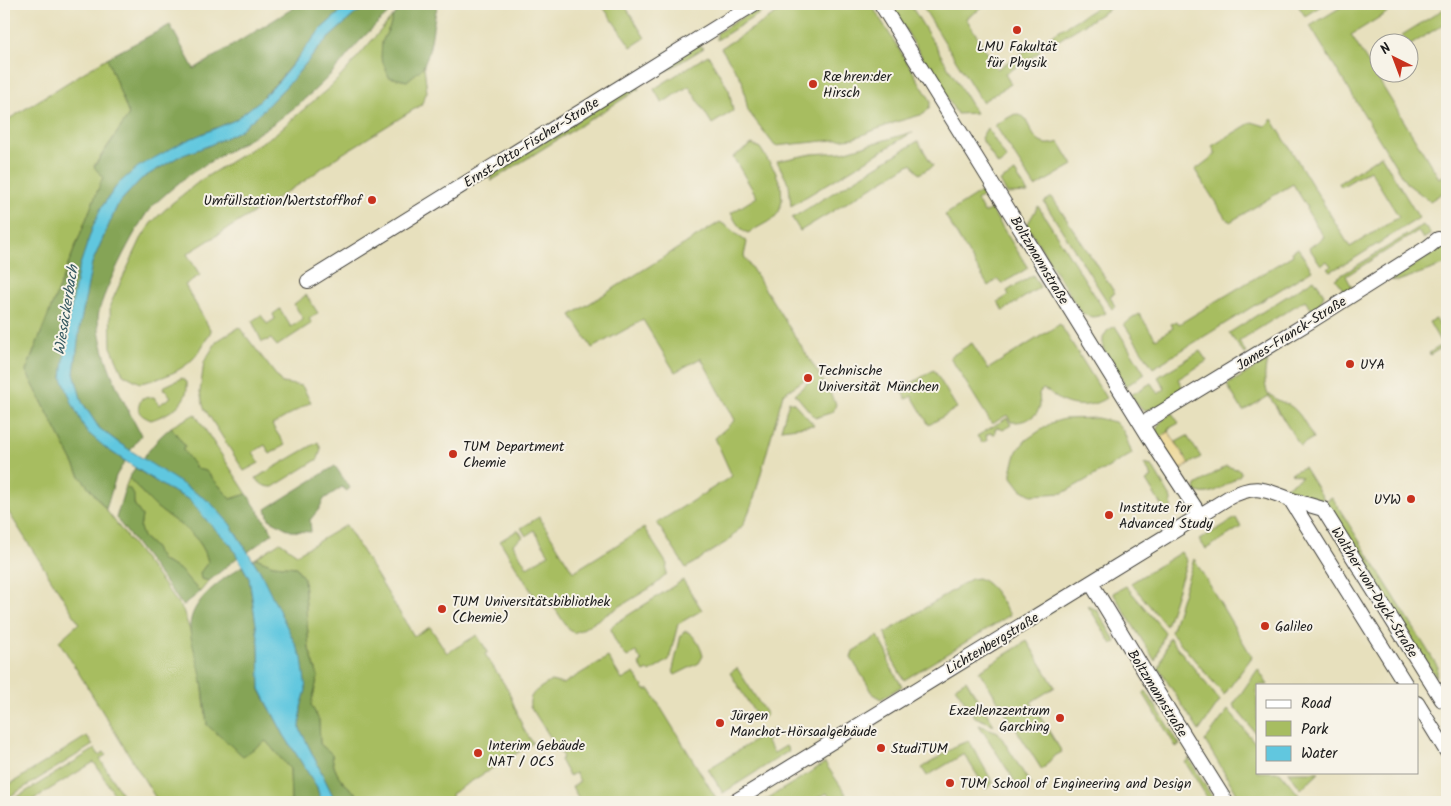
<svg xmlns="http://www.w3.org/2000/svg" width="1451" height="806" font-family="Kalam,sans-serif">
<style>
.green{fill:#a7bd61;stroke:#626c3e}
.forest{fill:#85a457;stroke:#50603a}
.sand{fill:#eeda9e;stroke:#857b5d}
.water{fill:#61c7df;stroke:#3e727e}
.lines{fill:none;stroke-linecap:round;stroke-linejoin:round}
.minor-casing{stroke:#3a3934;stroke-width:16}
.minor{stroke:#fff;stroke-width:14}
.poi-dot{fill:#c8321e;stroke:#f7f3e8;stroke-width:2}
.labels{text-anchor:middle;stroke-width:4;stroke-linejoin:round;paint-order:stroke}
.poi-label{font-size:14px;fill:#1c1c1c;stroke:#f7f3e8;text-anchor:start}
.street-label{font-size:14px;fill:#1c1c1c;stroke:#f7f3e8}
.water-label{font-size:15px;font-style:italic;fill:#345860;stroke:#f7f3e8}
</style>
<rect width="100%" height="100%" fill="#f7f3e8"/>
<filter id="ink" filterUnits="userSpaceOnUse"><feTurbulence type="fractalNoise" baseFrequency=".02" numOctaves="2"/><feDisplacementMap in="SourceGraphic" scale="10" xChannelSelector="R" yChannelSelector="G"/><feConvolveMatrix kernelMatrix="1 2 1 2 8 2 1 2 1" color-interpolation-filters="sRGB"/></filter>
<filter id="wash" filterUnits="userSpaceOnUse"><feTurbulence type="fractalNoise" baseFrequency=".0096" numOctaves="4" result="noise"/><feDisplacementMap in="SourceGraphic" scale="20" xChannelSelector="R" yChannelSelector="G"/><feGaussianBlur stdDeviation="1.12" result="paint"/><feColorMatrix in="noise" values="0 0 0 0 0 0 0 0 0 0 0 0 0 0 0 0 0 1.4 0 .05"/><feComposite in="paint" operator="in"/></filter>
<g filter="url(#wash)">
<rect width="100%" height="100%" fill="#e7e0bd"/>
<path class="green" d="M601,4H624L645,38L631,47Z
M764,4H775L717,40V33Z
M792,4H871L931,101L929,108L924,114L896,122L854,138L775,146L748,111L742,80L721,48Z
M890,4H910L976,113L957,114Z
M921,4H989L966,18L997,69L1035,45L1040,52L1005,74L1011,84L982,102Z
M1102,4H1117L1046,48L1042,41Z
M1297,4H1324L1305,16Z
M1346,4H1401L1351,35L1439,178L1447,174V195L1444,192L1430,201L1406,183L1310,26Z
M1447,7V22L1409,46L1408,42H1407L1402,35Z
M393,16L390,26L382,42L389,77L407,81L424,66L427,92L421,105L334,159L306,180L187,254L200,275L185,285L211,331C206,340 201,350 194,358C181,372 158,380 140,383L123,374L111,347L110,305L141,239L151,223L171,204L201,180L275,134L297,115L330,87L342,75Z
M698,45L704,48L666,71L664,67Z
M708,55L729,90L733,111L712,124L689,86L662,103L654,89Z
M107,58L129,115L94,166L103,177L26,371L80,476L183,610L193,640L201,672L207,725L266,741L290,769L291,802H158L59,641L79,623L4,505V122Z
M636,84L639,89L491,181V174Z
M1015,114L1024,117C1034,134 1036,150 1059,142L1073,165L1035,187L995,125Z
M1272,119L1350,247L1399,217L1370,170L1341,187L1339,183L1381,155L1419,218L1352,260L1331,271L1328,269L1331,266L1327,261L1321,265L1309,248L1324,237L1306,209L1307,207L1293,184L1230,222L1224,216L1195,170L1216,154L1212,146L1252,122L1265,126Z
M987,128L1007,159L998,165L981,138Z
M913,132L791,206L789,185L777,161L812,154L843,152Z
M918,141L933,166L919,174L912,163L800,231L792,218Z
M752,144L760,148L775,171L781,186L782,201L779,212L773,219L748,233C740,230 735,221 731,213L757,197L733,157Z
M1015,172L1028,193L1007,194L1000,181Z
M981,192L983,196L977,200L984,213L991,209L1028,268L1002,284L998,279L988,286L945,215Z
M1052,197L1115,293L1110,296L1115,307L1112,309L1044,202Z
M1038,206L1106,313C1094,318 1090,319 1080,311L1027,225Z
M720,222C730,227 737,236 747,242L744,256L817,371L836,404L833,412L815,418L795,394L811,380L810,376L783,394L753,502L743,525L728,541L686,568L657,523L732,476L715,438L735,420L701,358L675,372L643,320L592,348L571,315Z
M1423,225L1431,234L1423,239L1418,231L1346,276L1352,287L1345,292L1335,279Z
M1447,245V264L1398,281L1391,280Z
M1298,248L1312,270L1153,368L1124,324L1139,314L1156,339L1173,328L1171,324L1177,321L1179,324L1293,255L1292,252Z
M1033,275L1040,287L1003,311L998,302L1009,295L1007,291Z
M1314,279L1321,289L1324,295L1319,305L1312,310L1305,300L1239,341L1246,353L1244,354L1229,333Z
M306,295L318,313L309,319L312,323L277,346L271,339L262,342L252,321L261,315L267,324L275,319L273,314L280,309L291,327L303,319L294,304Z
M1436,319L1447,339V354L1443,347L1430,355L1429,353L1442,345L1429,322Z
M1060,324L1106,398C1093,407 1074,408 1060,400C1054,397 1050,391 1043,389L1039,393C1039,397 1040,402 1040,406C1037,418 1022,423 1011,422L1007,415L992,424L950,357L972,343L988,369Z
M1115,326L1145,374L1126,386L1103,348V338L1107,331Z
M239,327L282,383L302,386L311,402L272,425L285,445L270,454L265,445L253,452L259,463L244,471L204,408L200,392L204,362L217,341Z
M1200,351L1207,361L1178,379L1182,386C1182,387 1182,389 1181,390C1178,396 1151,411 1145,410C1138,408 1135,401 1131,395L1151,383L1158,394L1165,389L1158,377Z
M1267,361C1264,374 1264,383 1268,395H1271C1276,401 1285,402 1292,407C1302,415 1307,427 1313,438L1300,446L1269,396L1243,411L1227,385Z
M934,370L957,408L929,425L912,396L906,399L901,389Z
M182,378L187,382C189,404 169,414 151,420C139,415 135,411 142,398L154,397L159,405L171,397L165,389L164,390L163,387Z
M789,401L794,403L814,425L781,429Z
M1172,413L1179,423L1168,429L1169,432L1158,438C1153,425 1163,420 1172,413Z
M195,414L247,494L231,499L206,471L198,470L182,450L185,446L171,427Z
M1007,418L1011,425L1003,430L998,427L995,429V434L990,433L986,435L987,440L982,443L977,436Z
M1097,418L1115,422L1124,432L1132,454L1063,493L1031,495L1021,489L1012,477V468L1017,451L1026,440L1051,423L1064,419Z
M1187,436L1201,457L1189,464L1176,442Z
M318,442L321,449L318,459L273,487C265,487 261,485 256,478Z
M1144,464L1152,466L1170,496C1172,503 1172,510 1168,516L1146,481L1152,477Z
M1226,466L1240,470L1241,473L1240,475C1227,484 1211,499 1195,491L1196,485Z
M1304,467L1325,501L1332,497L1438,667L1436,677L1335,517C1318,500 1308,494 1284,488L1302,477L1291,473Z
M129,478C137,487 145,496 153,504C173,523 202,532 208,562L200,573L201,579L209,581L200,592L179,569L162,561L154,547L143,537L140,528L142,516C140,513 136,509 135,505C131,497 137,492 125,488Z
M539,517L573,572L644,528L667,564L666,575L655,585L581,630L573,633L565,624L548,598L536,599L500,541L518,530L523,537L513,544L527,567L549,554L534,530L526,536L521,528Z
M1236,518L1241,527L1206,549L1199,540Z
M346,525L414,636L430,627L447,653L477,635L488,652L485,654L508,690L524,730L533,743L451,794L455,802H359L358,795C343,783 333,774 332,754L320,744L319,720L311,705L318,676L309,649L304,579L296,567L273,565L256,558L280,542L297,554Z
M1181,552L1187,561L1166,626L1131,583Z
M1194,559L1252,657L1224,695L1171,632Z
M978,578C994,584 1001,602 1010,615L904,680L893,661L891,649L885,633L971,579Z
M683,580L702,610L678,624L669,660L650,672L648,670L644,672L639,664L642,662L636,652L627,657C620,649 613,640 611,629L613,625Z
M1126,586L1165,632L1155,661L1113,593Z
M1088,606L1097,610L1116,642L1112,644Z
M685,631C694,633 701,647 703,656L699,663L675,675L674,674L673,669L681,635Z
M878,636L888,654L889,664L902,686L881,699L874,695L851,658L853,651Z
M1169,637L1220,701L1199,731L1159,669Z
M1027,641L1055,687L1031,702L1062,752L1053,757L1042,770L979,671Z
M608,657L622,680L634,673L645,690H650L716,798L709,802H581L572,787L580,781L575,773L569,776L560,760L563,757L530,706C528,692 541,688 551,681L563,684Z
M737,668L767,715L759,720L730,673Z
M1258,669L1268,685H1257V735L1233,705Z
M966,680L994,725L975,717L955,687Z
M1146,691L1180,745L1176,747L1143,693Z
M1228,710L1257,745V772H1280L1299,795L1291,802H1242L1205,741Z
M979,725L998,732L1031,785L1021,791Z
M775,728L778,733L766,741L774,753L786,746L789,751L723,793L708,769Z
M87,736L93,745L4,800V788Z
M968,741L971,744L993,783L986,789L964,754L927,776L922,768L958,745Z
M95,749L99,755L104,752L106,755L100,759L127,802H119L94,762L29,802H9Z
M1189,759L1215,802H1210L1185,762Z
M825,763L846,794L835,802H833L827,793L811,802H762Z
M1288,772H1319L1301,789Z"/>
<path class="forest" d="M300,4H349L321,29L279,80L258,102L235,120L183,142L118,184L101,208L92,229L78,271L62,378L107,449L125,461L116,476L106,509L80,476L26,371L103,177L94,167L129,115L107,58L170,25L194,69Z
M371,4H399C385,16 371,29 358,43C350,51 344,61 336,69C320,86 303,101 285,115C255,138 220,154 189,175C178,183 158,200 149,210C137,225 97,301 98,319C101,361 122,398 141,435L130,451L99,428L82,402L74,373L80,326L92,263L118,204L141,179L178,157L210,145L239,131L258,115L292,80L323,43L355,14Z
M406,4H438C432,23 433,46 424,65C421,71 412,76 407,81L389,77L381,58L382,42L390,26L393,16Z
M171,427L185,446L183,450L197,469L206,471L231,499L247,494L273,533L248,552L230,524L142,459L160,437Z
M335,466L350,488L347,491L342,487L324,499L319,509L310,520L311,532L291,531L269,519L266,509Z
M135,468L166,488L190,500L208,522L231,545L238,557L209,581L201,579L200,573L208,562C202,532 173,523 153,504C145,496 137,487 129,478Z
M125,488L130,489L134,495V504L142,516L140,528L143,537L154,547L162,561L179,569L200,592L183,606L116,518Z
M256,558L273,565L296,567L304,579L309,649L318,676L311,705L319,720L320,744L332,754C333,774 343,783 358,795V799L353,802H336L300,729L301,707L306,690L260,571L253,560Z
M242,566L249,578L259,644L260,690L284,735L317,787L321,802H291L290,769L266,741L243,756L207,725C205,707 204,688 200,671C197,657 189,638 190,625C192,599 222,580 242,566Z"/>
<path class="sand" d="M1169,432L1189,464L1179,471L1158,438Z"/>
<path class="water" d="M349,4H371L355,14L323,43L292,80L258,115L239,131L210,145L178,157L141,179L118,204L92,263L80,326L74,373L82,402L99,428L119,443L210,502L230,524L260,571L302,658L306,690L301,707L300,729L336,802H321L317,787L284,735L260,689L259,644L249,578L231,545L208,522L190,500L166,488L107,449L86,431L73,405L62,378L68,325L78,271L92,229L101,208L118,184L138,167L183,142L235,120L258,102L279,81L321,29Z"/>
</g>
<g filter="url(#ink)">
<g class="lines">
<g class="minor-casing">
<path id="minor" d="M881,4L1156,448L1200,515
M308,281L754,4
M1142,424L1316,318L1428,247L1438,239
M1290,499L1406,685
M1091,583L1151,682L1226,802
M1417,703L1447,752
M734,802L1228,498C1256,483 1265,490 1292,500C1302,503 1313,506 1323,509L1439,695L1442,700L1447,701"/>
</g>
<use href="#minor" class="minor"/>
</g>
</g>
<g class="poi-dot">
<circle cx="1017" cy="30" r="5"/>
<circle cx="813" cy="84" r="5"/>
<circle cx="372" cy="200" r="5"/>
<circle cx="1350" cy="364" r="5"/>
<circle cx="808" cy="378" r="5"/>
<circle cx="453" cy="454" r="5"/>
<circle cx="1411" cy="499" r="5"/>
<circle cx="1109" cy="515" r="5"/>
<circle cx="442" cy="609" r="5"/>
<circle cx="1265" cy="626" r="5"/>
<circle cx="1060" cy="718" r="5"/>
<circle cx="720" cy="723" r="5"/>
<circle cx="881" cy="748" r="5"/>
<circle cx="478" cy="753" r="5"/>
<circle cx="950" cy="783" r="5"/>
</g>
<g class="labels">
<g class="poi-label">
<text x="1017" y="51" text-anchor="middle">LMU Fakultät<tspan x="1017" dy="16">für Physik</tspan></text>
<text x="823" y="81">Rœhren:der<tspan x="823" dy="16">Hirsch</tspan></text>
<text x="362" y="205" text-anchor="end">Umfüllstation/Wertstoffhof</text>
<text x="1360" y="369">UYA</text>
<text x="818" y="375">Technische<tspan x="818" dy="16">Universität München</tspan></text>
<text x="463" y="451">TUM Department<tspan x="463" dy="16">Chemie</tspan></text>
<text x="1401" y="504" text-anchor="end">UYW</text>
<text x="1119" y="512">Institute for<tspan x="1119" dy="16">Advanced Study</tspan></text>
<text x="452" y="606">TUM Universitätsbibliothek<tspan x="452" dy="16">(Chemie)</tspan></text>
<text x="1275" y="631">Galileo</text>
<text x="1050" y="715" text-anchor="end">Exzellenzzentrum<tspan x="1050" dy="16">Garching</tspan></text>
<text x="730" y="720">Jürgen<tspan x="730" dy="16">Manchot-Hörsaalgebäude</tspan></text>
<text x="488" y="750">Interim Gebäude<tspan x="488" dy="16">NAT / OCS</tspan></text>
<text x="891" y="753">StudiTUM</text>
<text x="960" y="788">TUM School of Engineering and Design</text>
</g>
<g class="street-label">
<text transform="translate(531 142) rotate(-32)" y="5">Ernst-Otto-Fischer-Straße</text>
<text transform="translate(1040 260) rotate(59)" y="5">Boltzmannstraße</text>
<text transform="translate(1291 333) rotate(-32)" y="5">James-Franck-Straße</text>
<text transform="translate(1375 592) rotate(58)" y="5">Walther-von-Dyck-Straße</text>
<text transform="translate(992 643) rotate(-31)" y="5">Lichtenbergstraße</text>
<text transform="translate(1158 693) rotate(58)" y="5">Boltzmannstraße</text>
</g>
<g class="water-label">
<text transform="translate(66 310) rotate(-81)" y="5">Wiesäckerbach</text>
</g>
</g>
<rect width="1451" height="806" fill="none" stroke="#f7f3e8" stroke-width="20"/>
<rect x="1256" y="684" width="162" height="90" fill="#f7f3e8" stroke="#9f9d96"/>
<rect x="1266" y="700" width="25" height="8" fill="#ffffff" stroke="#9f9d96"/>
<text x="1301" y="708" font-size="15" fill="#1c1c1c">Road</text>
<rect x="1266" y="721" width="25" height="15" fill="#a7bd61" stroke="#9f9d96"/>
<text x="1301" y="734" font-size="15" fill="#1c1c1c">Park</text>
<rect x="1266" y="746" width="25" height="15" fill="#61c7df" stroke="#9f9d96"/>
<text x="1301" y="758" font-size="15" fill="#1c1c1c">Water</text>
<g transform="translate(1394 58) rotate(318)"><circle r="24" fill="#f7f3e8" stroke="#9f9d96"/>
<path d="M0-4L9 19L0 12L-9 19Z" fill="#c8321e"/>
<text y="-8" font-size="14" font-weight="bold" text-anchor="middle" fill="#1c1c1c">N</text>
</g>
</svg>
